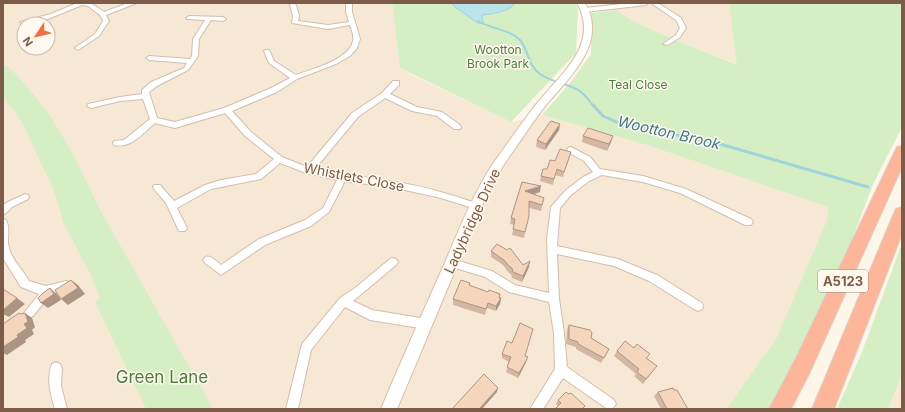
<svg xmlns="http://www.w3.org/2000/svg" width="905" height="412" font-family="Inter,sans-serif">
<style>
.residential{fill:#f7e8d6;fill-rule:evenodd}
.green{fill:#d5eec4}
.water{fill:#bae3ea;stroke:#9fd3dd}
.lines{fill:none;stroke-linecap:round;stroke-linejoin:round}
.stream-far1{stroke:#9fd3dd;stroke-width:2}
.stream{stroke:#9fd3dd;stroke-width:3}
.street-casing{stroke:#d2beac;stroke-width:2}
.secondary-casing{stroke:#d8c0ab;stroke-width:2}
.highway-casing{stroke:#ddd5d0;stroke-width:2}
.street{fill:#fff;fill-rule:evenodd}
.secondary{fill:#fff;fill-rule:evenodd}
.highway{fill:#fdb69a;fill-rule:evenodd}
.wall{fill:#d4b7a3}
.shaded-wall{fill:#ac9584}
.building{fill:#f6d5bd;stroke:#ac9584}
.labels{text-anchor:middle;stroke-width:3;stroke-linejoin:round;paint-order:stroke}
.far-park-label{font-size:12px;fill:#4e7c3c;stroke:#fff9f0}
.shield{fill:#fff9f0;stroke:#a38b7b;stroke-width:1}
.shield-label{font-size:13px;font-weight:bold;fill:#7c5c49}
.street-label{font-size:14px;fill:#7c5c49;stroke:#fff9f0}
.water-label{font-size:15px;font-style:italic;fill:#3d7b89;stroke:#fff9f0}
.near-park-label{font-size:17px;fill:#4e7c3c;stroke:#fff9f0}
</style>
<rect width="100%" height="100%" fill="#fef6e8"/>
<path class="residential" d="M3,3H392L400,68L412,75L511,122L542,115L650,146L828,207L827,220L776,339L726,409H3ZM24,24H48V48H24Z
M603,3H729L738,65L666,36L633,21Z
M902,374V409H888Z"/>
<path class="green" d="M392,3H575L578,10L576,53L511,122L400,68Z
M729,3H902V127L874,182L832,291L799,357L768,409H726L776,339L827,220L828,207L650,146L542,115L570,83L591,54V13L615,10L633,21L666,36L737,65Z
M3,65L10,68L36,97L51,117L73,154L99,208L213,409H146L95,302L100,298L91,275L63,222L59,205L51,183L41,164L24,125L3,96Z
M902,243V374L888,409H837L862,352Z"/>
<path class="water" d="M452,3H515C509,12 492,14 482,15L483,23L479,24L455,7Z"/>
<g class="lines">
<path class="stream-far1" d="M478,21C490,29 510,29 520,40C529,50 527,65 540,74C561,88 577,80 593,106"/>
<path class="stream" d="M593,105L603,116L623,125L713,142L868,187"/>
<g class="street-casing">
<path id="street" d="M77,3L92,4L104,12L128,3H137L106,15L109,21L99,36L78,50L75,48L76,47L95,34L103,21L100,15L88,6L82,5L48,19L23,24L20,22L51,14Z
M293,3L296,5L299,16L298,21L328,25L349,22L346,12V3H352V12L360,39L357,48L350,56L336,64L297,79L277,92L232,111L251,132L282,157L307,167L352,113L382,93L393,81H399V85L390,94L417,107L442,112L460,125L461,127L460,129H454L437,116L412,111L385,98L358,117L315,169C342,175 368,177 395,182C424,186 452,195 479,204L480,206L479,208L476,209L441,198L396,188L345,181L329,212L311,226L265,245L221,275L205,263L203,260L205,257C211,255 216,261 221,265L259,239L305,220L323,208L337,180L306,173L280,163L261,179L211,189L177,208L187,228L185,231H179L166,203L154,189L153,187L154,185H160L174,201L205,185L221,180L256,174L274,159L245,136L225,113L175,128L155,123C143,133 131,149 114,145L113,143L114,141L124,140L150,119L143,99L120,101L91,108L87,106L88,104L120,97L142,94V90L151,82L184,68L187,63L149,60L146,58L149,56L190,59L192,56L193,39L205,20L187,19L186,18L189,16L223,17L226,19L223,21L211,20L199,39L198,56L188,70L157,86L149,92L157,118L175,122L224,108L271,88L290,78L269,63L264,51L265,50H269L274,61L296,75C312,69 349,60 353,41C354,36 352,30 350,25L328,29L292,23L293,16L290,5Z
M631,3H649L646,5L585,12L582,10L585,8Z
M651,3H658L681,18L686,28L680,37L668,45L663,44L676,35L680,28L676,20Z
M571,147L590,157L600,169L643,176L686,189L751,219L753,222L751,225H745L680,193L643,182L602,175L589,181L571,195L560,208L557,246L618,259L657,275L702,303L703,306L702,309L698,311L694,309L649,281L614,266L557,254L559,299L564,333L567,367L614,400L616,404L612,409L606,408L563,378L543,409H530L555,369L554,333L549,302L509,292L485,277L449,266L447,263L449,260L452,259L492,271L515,285L549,293L547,239L551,207L565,191L583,177L593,172L584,161L568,152L567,150L568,148Z
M25,194L28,195L29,197L28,199L12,207L6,213L3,215V205L6,203Z
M3,219L6,220C11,230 6,239 9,248C12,260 23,270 29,281L46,286L66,281L70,282L71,285L70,288L51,294L33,316L29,318L25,316L24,313L39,294L21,287L3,258Z
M393,258L396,259L398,262L396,265L353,301L372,310L426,319L430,320L431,324L430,328L426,329L370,320L345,307L311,350L298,409H286L302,344L340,298L355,288L390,259Z
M56,362L60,364L62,368L61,386L67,409H55C51,395 46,379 52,364Z"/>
</g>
<g class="secondary-casing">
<path id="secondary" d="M577,3H585C608,43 570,77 546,105C533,121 523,138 511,154C488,186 474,225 459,261C438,310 418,360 397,409H381C401,361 422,314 443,267C460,228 476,185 502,151C514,135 525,118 538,102C561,74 600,44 577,3Z"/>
</g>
<g class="highway-casing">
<path id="highway" d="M902,146V167L810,372L791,409H769L796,358L895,151L897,147Z
M902,207V234L834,409H812L894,213L896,209Z"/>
</g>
<use href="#street" class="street"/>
<use href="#secondary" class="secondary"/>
<use href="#highway" class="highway"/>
</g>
<path class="wall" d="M560,124L559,130L545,150L536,147L537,140Z
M583,136H613L607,151L582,142Z
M571,152L563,177L555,175L553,185L540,181L541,176L555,161Z
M522,182L540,192L534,194L544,198L541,211L529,208V216L524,238L512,235L514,225L510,224L511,218Z
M491,251L523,265L529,267L522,282L512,278L511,274L508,272L503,265L491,257Z
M470,283V285L501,298L500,304L496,311L487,308L485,315L453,305V299Z
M569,325L609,349L601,363L576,349V347L566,344L567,330Z
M617,351L647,358L657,366L643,384L634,376L636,374L614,356Z
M502,354L525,356L526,362L518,378L506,372L509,362L502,358Z
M658,392L688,409H661L654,396Z
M569,394L585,406L583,409H555L558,406L556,404L558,400Z"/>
<path class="shaded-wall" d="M560,124L559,130L545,150L546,144Z
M613,136L611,142L607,151L609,144Z
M541,186L540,192L524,197L525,191Z
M530,261L529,267L522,282L523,276Z
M71,280L78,285L85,294L68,305L61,299Z
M50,288L57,294L61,300L48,308L41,303Z
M500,294L499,301L501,298L500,304L496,311V306Z
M17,298L25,304L9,317L3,314V310Z
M25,313L32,318L35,327L32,330L34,334L25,340L26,342L7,355L3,353V347L17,335L24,324L27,319Z
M528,357L526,362L518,378L519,373Z
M498,388L497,392L482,409H479L480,408Z"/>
<path class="building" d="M551,121L560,124L546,144L537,140Z
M588,128L613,136L609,144L583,136Z
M560,149L571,152L564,172L557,169L554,179L541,176L543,169H547L550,160L555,161Z
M522,182L541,186L525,191L544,198L542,205L529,201V216L525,232L513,229L515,219L511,218Z
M497,244L507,250L510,248L523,265L530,261L523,276L513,272L512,268L509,266L504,260L491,251Z
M71,280L78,288L61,299L55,290Z
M461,280L470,283L469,285L488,292L489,290L500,294L499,298H501L496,306L488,303L486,309L453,299Z
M50,288L54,294L41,303L38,298L43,293Z
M3,289L17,298L3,310Z
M19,313L21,314L25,313L28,322L24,324L27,328L17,335L18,337L3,347V324Z
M520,323L533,329L525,356L528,357L519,373L507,367L511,357L502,354L507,341L512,343Z
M569,325L590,330L592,333L591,338L609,349L604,358L578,344V342L569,339Z
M625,341L634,348L637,344L650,354L646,358L657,366L646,379L637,372L639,369L617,351Z
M484,374L498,388L480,408V409H466L465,408L464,409H452Z
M673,388L674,390H677L688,409H667L658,392Z
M566,392L569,394L571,393L585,406L582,409H555L561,403L558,400Z"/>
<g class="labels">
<g class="far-park-label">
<text x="498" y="54">Wootton<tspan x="498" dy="14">Brook Park</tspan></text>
<text x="638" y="89">Teal Close</text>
</g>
<rect class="shield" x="818" y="270" width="50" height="22" rx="3"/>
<g class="shield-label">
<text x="843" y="286">A5123</text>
</g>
<g class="street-label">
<text transform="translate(354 177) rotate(11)" y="5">Whistlets Close</text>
<text transform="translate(472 221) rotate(-65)" y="5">Ladybridge Drive</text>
</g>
<g class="water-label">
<text transform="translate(669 133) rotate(13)" y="5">Wootton Brook</text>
</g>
<g class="near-park-label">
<text x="162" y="383">Green Lane</text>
</g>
</g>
<rect width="905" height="412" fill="none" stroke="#7c5c49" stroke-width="8"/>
<g transform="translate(36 36) rotate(235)"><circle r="19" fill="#fff9f0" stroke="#cbbaad"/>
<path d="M0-3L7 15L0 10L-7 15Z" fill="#f16d44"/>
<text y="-6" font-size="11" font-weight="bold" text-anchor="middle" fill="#7c5c49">N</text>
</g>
</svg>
